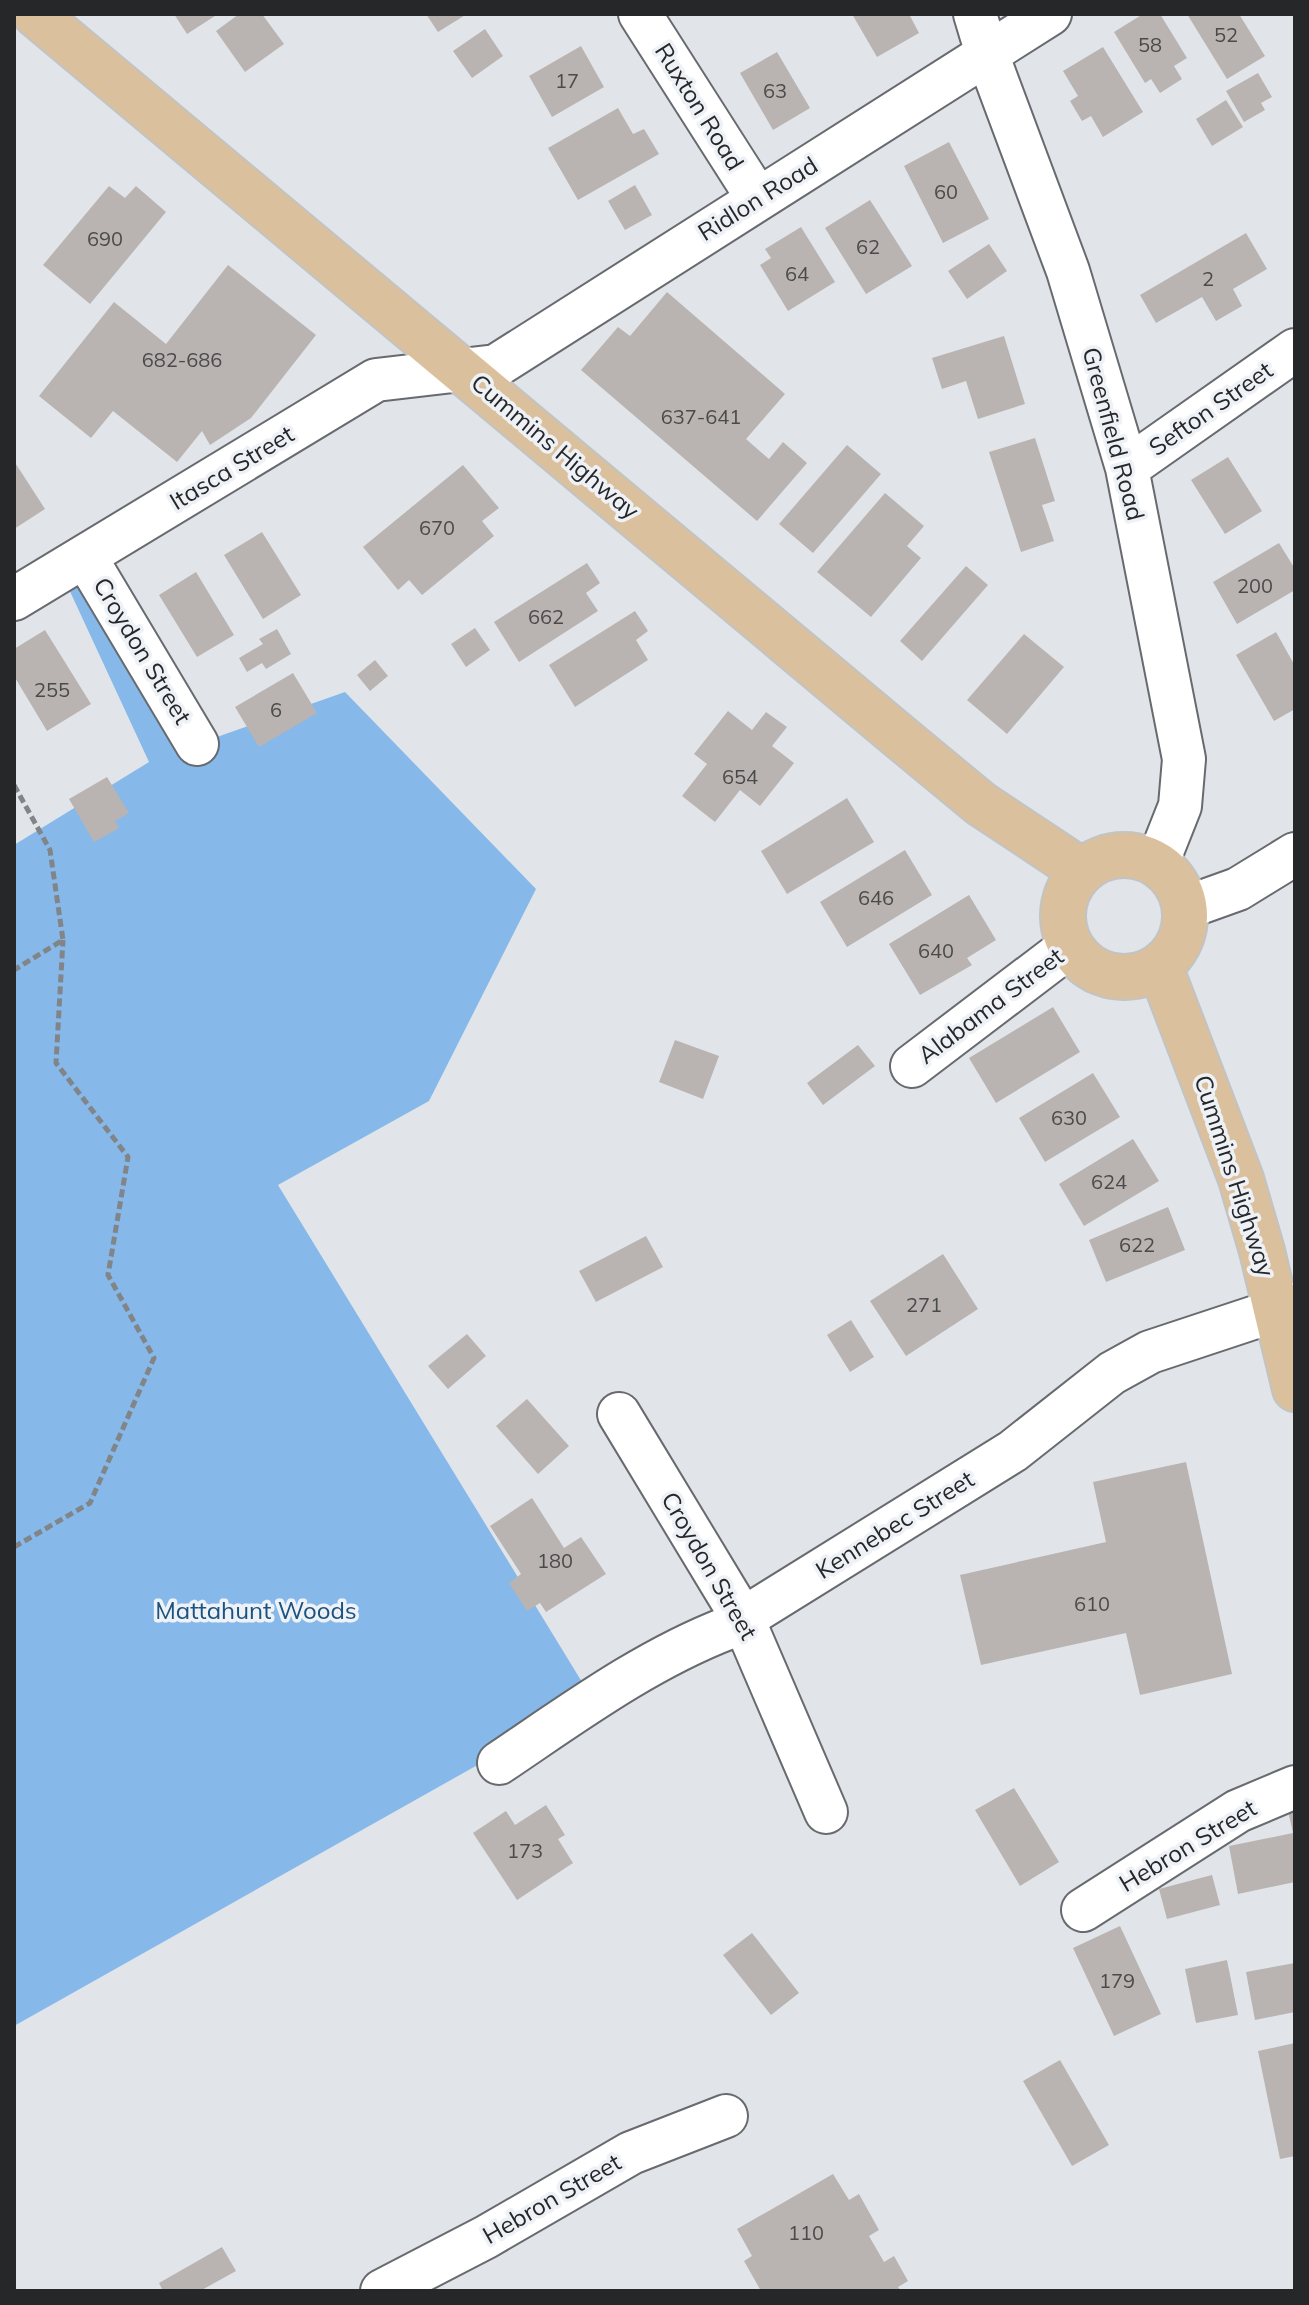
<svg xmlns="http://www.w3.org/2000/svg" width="1309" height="2305" font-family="Mulish,sans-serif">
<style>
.green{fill:#86b9ea}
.building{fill:#b9b4b1}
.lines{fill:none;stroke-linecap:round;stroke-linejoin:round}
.minor-casing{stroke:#676a6e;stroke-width:46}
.primary-casing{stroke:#c2c3c3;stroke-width:48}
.path{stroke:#828588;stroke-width:5;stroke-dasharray:8 4;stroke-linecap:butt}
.minor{stroke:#fff;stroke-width:42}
.primary{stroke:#dbc09d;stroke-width:44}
.labels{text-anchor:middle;stroke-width:7;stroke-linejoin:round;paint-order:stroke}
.number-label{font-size:20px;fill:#4b4a4b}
.street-label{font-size:24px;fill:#262729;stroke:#eef2f6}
.park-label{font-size:24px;fill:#1b527f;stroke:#eef2f6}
</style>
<rect width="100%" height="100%" fill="#e1e5e9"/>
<path class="green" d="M86,558L197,744L345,692L536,889L429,1101L278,1185L593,1700L14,2026V845L149,762L61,572Z"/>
<path class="building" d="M174,14H218L187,34Z
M239,14H262L284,44L245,72L216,31Z
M426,14H467L438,32Z
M852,14H909L919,33L877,57Z
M1143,14H1160L1187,58L1174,66L1182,79L1160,93L1151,79L1145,83L1114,32Z
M1187,14H1239L1265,56L1227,79Z
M485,29L503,56L472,78L453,51Z
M581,46L604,87L552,117L529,76Z
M1103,47L1143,112L1103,137L1091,116L1082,121L1070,101L1078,96L1063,71Z
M777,52L810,108L773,130L740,73Z
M1258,73L1272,97L1261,103L1265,110L1244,122L1226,91Z
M1226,100L1243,127L1212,146L1196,119Z
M618,108L633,134L644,129L659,154L578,200L548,148Z
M949,142L989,219L943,243L904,166Z
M635,185L652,215L625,230L608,201Z
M109,186L125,198L136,186L166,212L90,304L43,265Z
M870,200L912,266L866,294L825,228Z
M801,227L835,282L788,311L760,265L771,258L765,249Z
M1246,233L1267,269L1233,289L1242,306L1216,321L1202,297L1156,323L1140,295Z
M989,244L1007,271L967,299L948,271Z
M228,265L316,335L251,418L210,445L202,431L177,462L113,411L91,438L39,396L114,302L166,344Z
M667,292L785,394L746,439L769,459L783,442L807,463L757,521L581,370L618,327L630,336Z
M1004,336L1025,404L978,419L966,381L942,389L932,358Z
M1035,438L1055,501L1042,505L1054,541L1021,552L989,452Z
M847,445L881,474L813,553L779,524Z
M1228,457L1262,511L1225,534L1191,480Z
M14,461L45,509L14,529Z
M463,465L499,508L482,521L494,536L422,595L409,580L398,590L363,547Z
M885,493L924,526L907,546L921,558L871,617L817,572Z
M262,532L301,595L263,619L224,555Z
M1279,543L1295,569V590L1237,624L1213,582Z
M587,563L600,583L586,593L598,611L519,662L494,622Z
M966,566L988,585L922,661L900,641Z
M196,572L234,635L197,657L159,595Z
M635,611L648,631L636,640L648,660L575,707L549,665Z
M475,628L490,650L466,667L451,644Z
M277,629L291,654L266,669L262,663L247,672L239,658L263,644L259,639Z
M45,630L91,704L47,731L14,676V649Z
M1276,632L1295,666V709L1274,721L1236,655Z
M1024,634L1064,667L1007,734L967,700Z
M375,660L388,676L370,691L357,675Z
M293,673L317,713L259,747L235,707Z
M728,711L752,730L766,712L787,727L772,746L794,763L760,806L740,790L715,822L682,796L707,764L694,754Z
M107,777L129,813L115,821L119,828L94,842L69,799Z
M847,798L874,842L787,894L761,851Z
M905,850L932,895L847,947L820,902Z
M969,895L996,940L967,958L972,965L920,995L889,944Z
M1053,1007L1080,1052L996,1103L969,1058Z
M675,1040L719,1056L703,1099L659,1082Z
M858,1045L875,1066L823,1105L807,1083Z
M1093,1073L1120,1117L1045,1162L1019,1118Z
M1133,1139L1159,1181L1084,1226L1059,1184Z
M1168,1207L1185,1250L1106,1282L1089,1240Z
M646,1236L663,1267L596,1302L579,1271Z
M943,1254L978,1309L906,1356L870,1301Z
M851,1320L874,1357L850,1372L827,1335Z
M467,1334L486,1356L448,1389L428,1366Z
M527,1399L569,1446L538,1474L496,1426Z
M1186,1462L1232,1674L1140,1695L1126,1633L981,1665L960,1575L1106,1542L1093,1482Z
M532,1498L564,1548L581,1537L606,1574L546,1612L540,1603L527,1611L509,1583L521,1574L490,1526Z
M1014,1788L1059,1862L1020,1886L975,1810Z
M546,1805L565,1835L558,1839L573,1863L517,1900L473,1833L506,1811L515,1825Z
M1295,1810V1882L1238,1894L1229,1846L1293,1833L1288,1811Z
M1212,1875L1220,1905L1167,1919L1159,1889Z
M1120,1926L1161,2014L1114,2036L1073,1948Z
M752,1933L799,1993L771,2015L723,1955Z
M1227,1960L1238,2015L1196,2023L1185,1969Z
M1295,1963V2012L1255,2020L1246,1972Z
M1295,2043V2156L1280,2159L1258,2051Z
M1060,2060L1109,2145L1072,2166L1023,2081Z
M833,2174L849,2200L859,2194L879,2230L869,2236L884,2262L894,2256L908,2281L898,2287L901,2291H761L744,2261L752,2256L737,2229Z
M222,2247L236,2271L200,2291H163L159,2283Z"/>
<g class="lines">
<g class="minor-casing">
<path id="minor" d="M640,14L758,199
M975,14L987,54L1068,271L1127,468L1184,759L1180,806L1157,864
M1127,468L1295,350
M86,558L197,744
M14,599L376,380L496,366L1050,14
M1185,908L1238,889L1295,854
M912,1066L1070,946
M619,1414L743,1619L826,1812
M499,1763C572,1714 645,1660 728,1628L1013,1451L1112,1373L1150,1352L1295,1304
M1083,1910L1238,1811L1295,1787
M382,2291L486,2237L631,2153L726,2116"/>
</g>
<g class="primary-casing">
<path id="primary" d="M35,14L906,742L981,804L1082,871
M1063 916a61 61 0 1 1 122 0a61 61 0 1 1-122 0Z
M1160,967L1241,1179L1262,1251L1295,1389"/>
</g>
<path class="path" d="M14,785L50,850L63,940L14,970
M14,1547L90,1503L154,1358L108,1275L128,1157L56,1063L63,940"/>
<use href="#minor" class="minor"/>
<use href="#primary" class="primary"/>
</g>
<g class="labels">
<g class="number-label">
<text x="1226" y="42">52</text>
<text x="1150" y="52">58</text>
<text x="567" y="88">17</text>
<text x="775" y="98">63</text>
<text x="946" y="199">60</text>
<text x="105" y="246">690</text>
<text x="868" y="254">62</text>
<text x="797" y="281">64</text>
<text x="1208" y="286">2</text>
<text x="182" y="367">682-686</text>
<text x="701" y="424">637-641</text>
<text x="437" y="535">670</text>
<text x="1255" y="593">200</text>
<text x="546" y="624">662</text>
<text x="52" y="697">255</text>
<text x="276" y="717">6</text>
<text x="740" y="784">654</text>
<text x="876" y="905">646</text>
<text x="936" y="958">640</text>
<text x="1069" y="1125">630</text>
<text x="1109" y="1189">624</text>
<text x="1137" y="1252">622</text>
<text x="924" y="1312">271</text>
<text x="555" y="1568">180</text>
<text x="1092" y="1611">610</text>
<text x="525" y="1858">173</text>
<text x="1117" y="1988">179</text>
<text x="806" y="2240">110</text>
</g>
<g class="street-label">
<text transform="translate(699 107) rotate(58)" y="8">Ruxton Road</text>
<text transform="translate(758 199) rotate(-32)" y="8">Ridlon Road</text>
<text transform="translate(1211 409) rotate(-35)" y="8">Sefton Street</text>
<text transform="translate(1113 434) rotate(75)" y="8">Greenfield Road</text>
<text transform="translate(555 447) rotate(40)" y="8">Cummins Highway</text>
<text transform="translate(232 468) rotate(-31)" y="8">Itasca Street</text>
<text transform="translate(142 651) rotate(59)" y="8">Croydon Street</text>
<text transform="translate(991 1006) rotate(-37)" y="8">Alabama Street</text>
<text transform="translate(1234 1176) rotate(72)" y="8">Cummins Highway</text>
<text transform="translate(895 1525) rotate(-32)" y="8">Kennebec Street</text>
<text transform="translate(709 1566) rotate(60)" y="8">Croydon Street</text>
<text transform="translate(1188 1846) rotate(-31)" y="8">Hebron Street</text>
<text transform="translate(552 2199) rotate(-30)" y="8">Hebron Street</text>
</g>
<g class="park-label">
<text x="256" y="1619">Mattahunt Woods</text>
</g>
</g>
<rect width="1309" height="2305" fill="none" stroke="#262729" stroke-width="32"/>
</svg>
